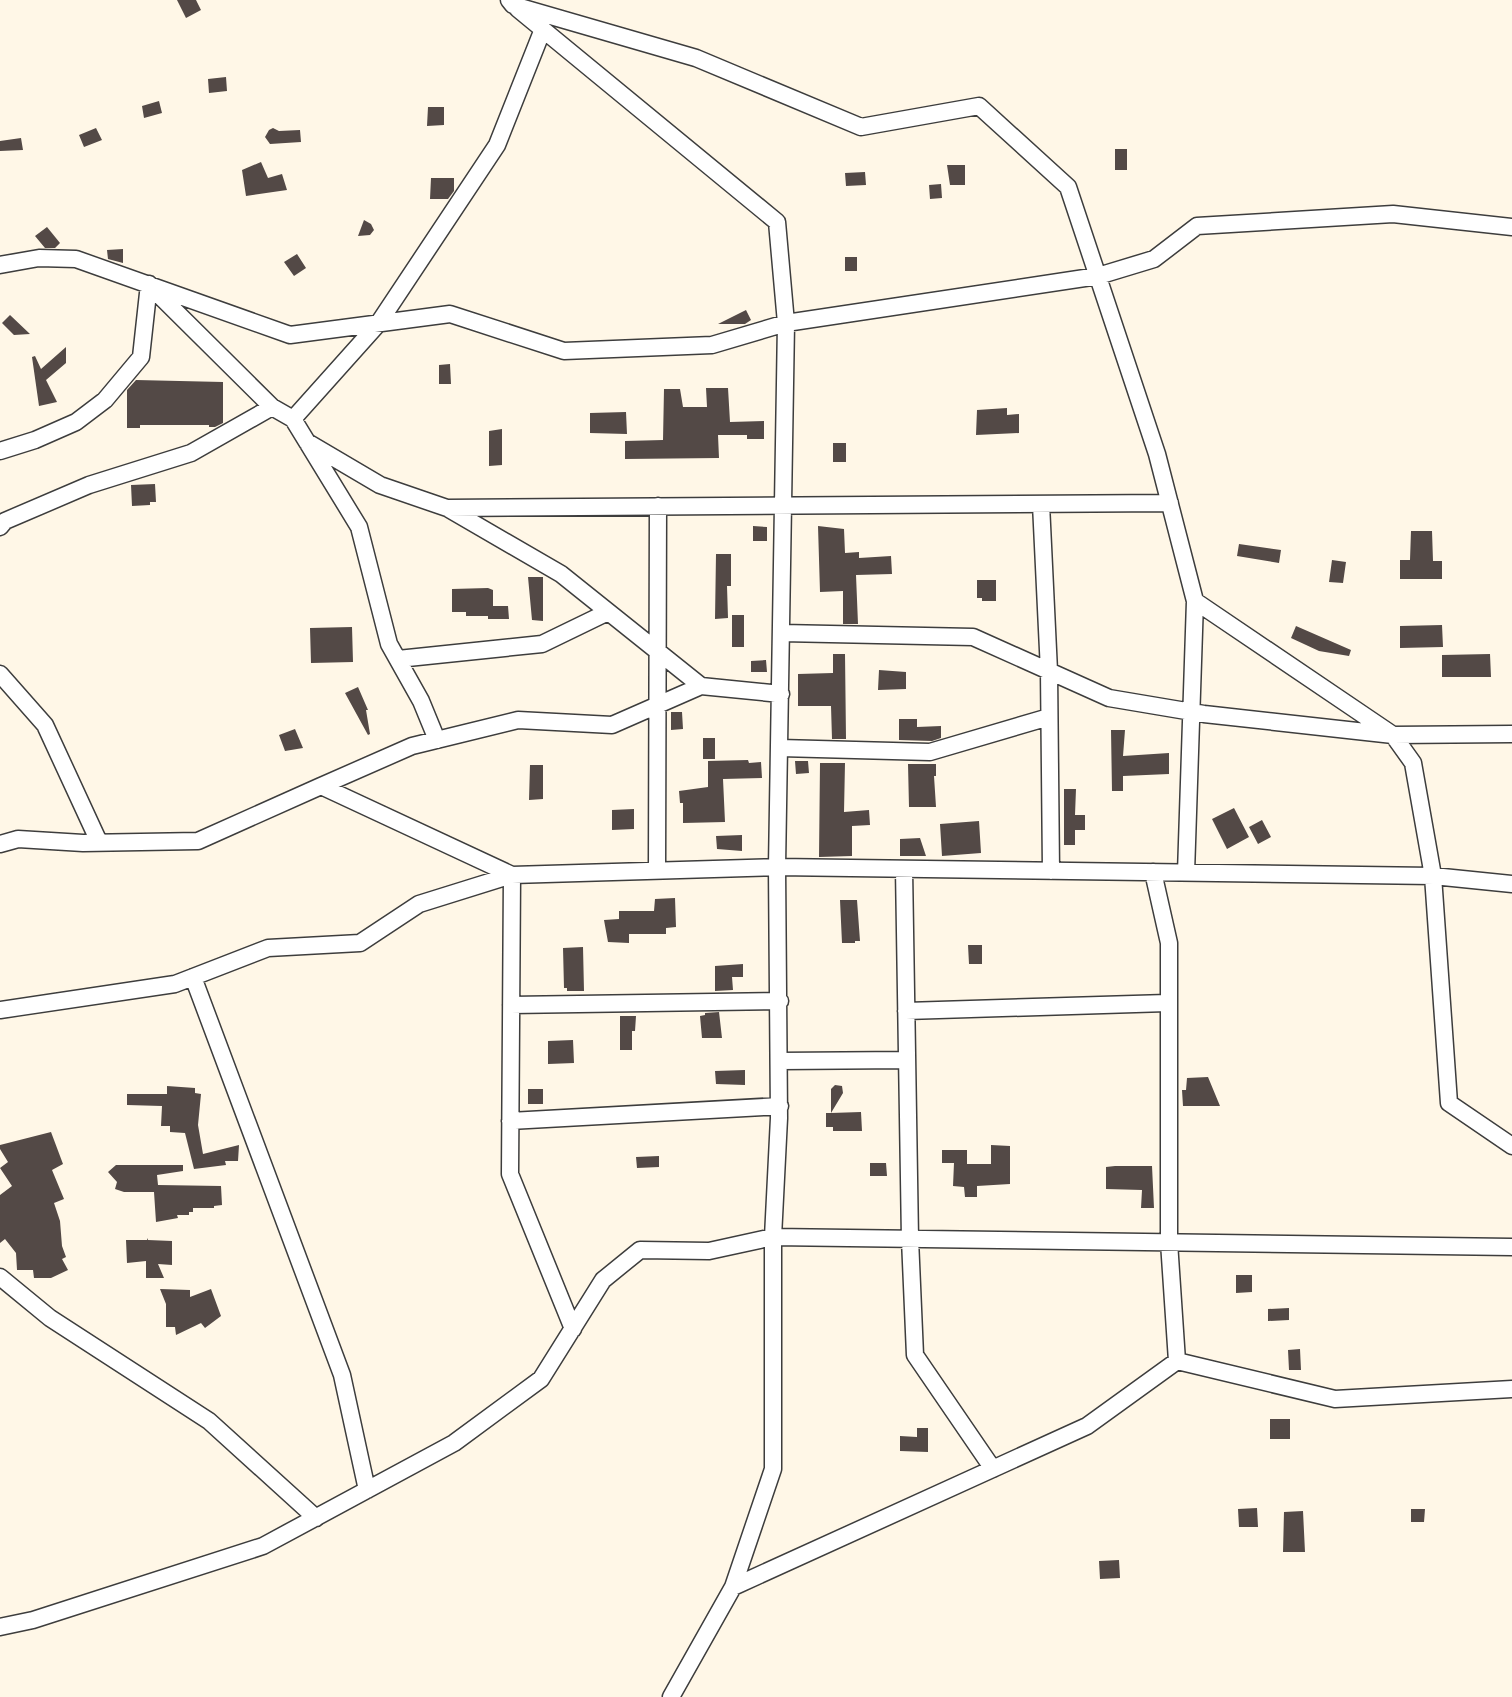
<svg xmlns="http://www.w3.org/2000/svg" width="1512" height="1697" font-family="'IBM Plex Serif',serif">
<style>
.building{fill:#534946}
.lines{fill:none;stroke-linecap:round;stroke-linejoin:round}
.street-casing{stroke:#3d3d3d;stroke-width:19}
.street{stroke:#fff;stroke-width:16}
</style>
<rect width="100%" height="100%" fill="#fff7e7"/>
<path class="building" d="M177,0H196L201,10L186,18Z
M226,77L227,91L209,93L208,79Z
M159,101L162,113L144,118L142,106Z
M428,107H444V125L427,126Z
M96,128L102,140L84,147L79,135Z
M273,128L279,131L300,130L301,142L270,144L265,137L269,130Z
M21,138L23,150L0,151V141Z
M1115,149H1127V170H1115Z
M261,162L268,178L282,174L287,190L246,196L242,170Z
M947,165H965V185H950Z
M865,172L866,185L846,186L845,173Z
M431,178H454V191L448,199H430Z
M941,184L942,198L930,199L929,185Z
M364,220L371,224L374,230L370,235L358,236Z
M47,227L60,243L55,248H45L35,236Z
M123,249V263L108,259L107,250Z
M297,254L306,268L294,276L284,262Z
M845,257H857V271H845Z
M746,310L751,320L745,324H718Z
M10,315L30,334L14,335L2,323Z
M66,347V363L46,380L57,402L39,406L32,357L35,356L41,369Z
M450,364L451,384H439V365Z
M136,380L223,382V423L215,427H209V425H140V428H127V390Z
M706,388H728L730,422L764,421V439H747V435H718L719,458L625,459V441L663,440L664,389H680L683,407H707Z
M1007,408V415L1019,414V433L976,435L977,410Z
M626,412L627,434L590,433V413Z
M502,429V465L489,466V431Z
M833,443H846V462H833Z
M155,484L156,502H150V505L132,506L131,485Z
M753,526L767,527V541H753Z
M818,526L844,529L845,553L859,552V558L891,556L892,574L856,575L858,624H843V591L820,592Z
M1411,531H1432L1433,561H1442V579H1400V560H1410Z
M1239,544L1281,550L1279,563L1237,556Z
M716,554H731V586H727L728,618L715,619Z
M1332,560L1346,562L1343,583L1329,582Z
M528,577H543V621L532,620Z
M977,580H996V601H982V598H977Z
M488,588L493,590V606H508L509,619H488V616H466V612H452V589Z
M732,615H744V647H732Z
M1442,625L1443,647L1400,648V626Z
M1296,626L1351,650L1349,656L1319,651L1291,638Z
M352,627L353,662L311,663L310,628Z
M833,654H845L846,739H832L831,706H798V674L833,673Z
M1490,654L1491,677H1442V655Z
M766,660L767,672H751V661Z
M879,670L906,672V689L878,690Z
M358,687L368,710H366L370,734L368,735L345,693Z
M671,712H682L683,729L671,730Z
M899,719H917V727L941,726V738L932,741L899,740Z
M295,729L303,748L285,751L279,735Z
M1111,730H1125L1123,756L1169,753V774L1123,776V791H1112Z
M703,738H715V759H703Z
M748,760L749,763L761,762L762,778L723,779L725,822L683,823V803H680L679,791L708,787V761Z
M795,761H808L809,773L796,774Z
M820,763H845L844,812L869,810L870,825L852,826V856L819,857Z
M908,764H936V776H934L936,807H909Z
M530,765H543V799L529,800Z
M1064,789H1076L1075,815H1085V830H1075V845H1064Z
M1234,808L1249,837L1227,849L1212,819Z
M634,809V829L612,830V810Z
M1262,820L1271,837L1258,844L1249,827Z
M979,821L981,853L942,856L940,824Z
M742,835V851L717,849L716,836Z
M920,838L926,856H900V839Z
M675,898L676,927L666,928V934H629V943L608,942L604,920L619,919V911H654L655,899Z
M840,900H857L860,941H855V943H842Z
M968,945H982V964H969Z
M583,947L584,991H567V988H564L563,948Z
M743,964V977H732L733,990L715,991V966Z
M719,1012L722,1038H702L700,1016L705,1015V1013Z
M620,1016H636L635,1031H632V1050H620Z
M573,1040L574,1063L548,1064V1041Z
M745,1070V1085L716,1084L715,1071Z
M1208,1077L1220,1106H1183L1182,1090H1186L1187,1078Z
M835,1085L842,1086L843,1093L831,1113L861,1112L862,1131H833V1127H826V1113H831V1089Z
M167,1086L195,1088V1093L201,1094L198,1125L203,1154L239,1145L238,1161H225L226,1165L194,1169L185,1133L170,1132V1126H161L162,1106L127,1105V1094H167Z
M528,1089H543V1104H528Z
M51,1132L63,1164L52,1170L64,1199L54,1203L60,1221L62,1246L66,1257L62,1259L68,1270L51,1278H34L33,1270H17L16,1253L5,1239L0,1243V1195L12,1186L0,1168L8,1162L0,1149V1145Z
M991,1145L1010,1146V1184L977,1186V1197H965L964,1187L953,1186L954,1163H942V1150H967V1164H991Z
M659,1156V1167L637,1168L636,1157Z
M870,1163H886L887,1176H870Z
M116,1165H183V1171L157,1175L158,1185L221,1186L222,1205L214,1206V1208H193V1212H189V1215H177L178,1218L156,1222L154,1192H124L115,1189L117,1182L108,1172Z
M1115,1166H1152L1154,1208H1141L1142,1190L1106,1189V1167Z
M147,1238L148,1240L172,1241V1265L158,1264L164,1278H146V1261L127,1263L126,1240H147Z
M1236,1275H1252V1292L1236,1293Z
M160,1289L190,1290V1297L211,1289L221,1316L205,1328L201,1323L176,1335L175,1327H166V1304Z
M1289,1308V1320L1268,1321V1309Z
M1300,1349L1301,1370H1289L1288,1350Z
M1270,1419H1290V1439H1270Z
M917,1428H928V1452L900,1451V1436L917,1437Z
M1257,1508L1258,1527H1239L1238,1509Z
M1411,1509H1425L1424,1522H1411Z
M1303,1511L1305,1552H1283L1284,1512Z
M1119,1560L1120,1578L1100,1579L1099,1561Z"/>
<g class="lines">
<g class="street-casing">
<path id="street" d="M509,0L513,5L696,58L861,127L979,106L1068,187L1157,454L1195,601L1393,735L1512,734
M518,9L777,222L786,323L1098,276L1154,259L1197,226L1393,214L1512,227
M0,265L39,258L76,259L290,335L450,314L564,351L712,345L786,323L777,867L779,1118L773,1237L709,1251L640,1250L603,1280L541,1379L454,1443L263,1546L33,1620L0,1627
M152,288L272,407
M293,419L378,324L497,145L543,29
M307,442L380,485L447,508L1170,503
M0,451L35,440L76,422L105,400L141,357L149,284
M1041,504L1049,671L1051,871
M449,509L561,574L701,686L781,694
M0,527L5,521L89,485L191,453L272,407L293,419L359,527L389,644L421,701L437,740
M782,633L973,637L1109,698L1204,714L1393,735L1413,763L1433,876L1449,1103L1512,1146
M398,659L542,644L608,612
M0,674L45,725L99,842
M780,748L930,752L1049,717
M321,786L412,746L518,720L612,725L701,686
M0,844L18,839L83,843L198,841L321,786L512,875L510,1174L573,1329
M904,869L910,1239L915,1355L993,1469
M657,871L658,506
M1186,873L1195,601
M193,977L342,1375L367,1490
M511,1005L780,1001
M0,1010L175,984L268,948L360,943L419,904L512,875L777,867L1433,876L1512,884
M906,1011L1167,1003
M780,1061L907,1060
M510,1121L780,1106
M0,1277L50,1318L209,1421L316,1518
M1177,1361L1335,1399L1512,1389
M733,1587L1087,1426L1177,1361L1169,1242V943L1153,872
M671,1697L733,1587L773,1469V1237L1512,1247"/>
</g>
<use href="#street" class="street"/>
</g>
</svg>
